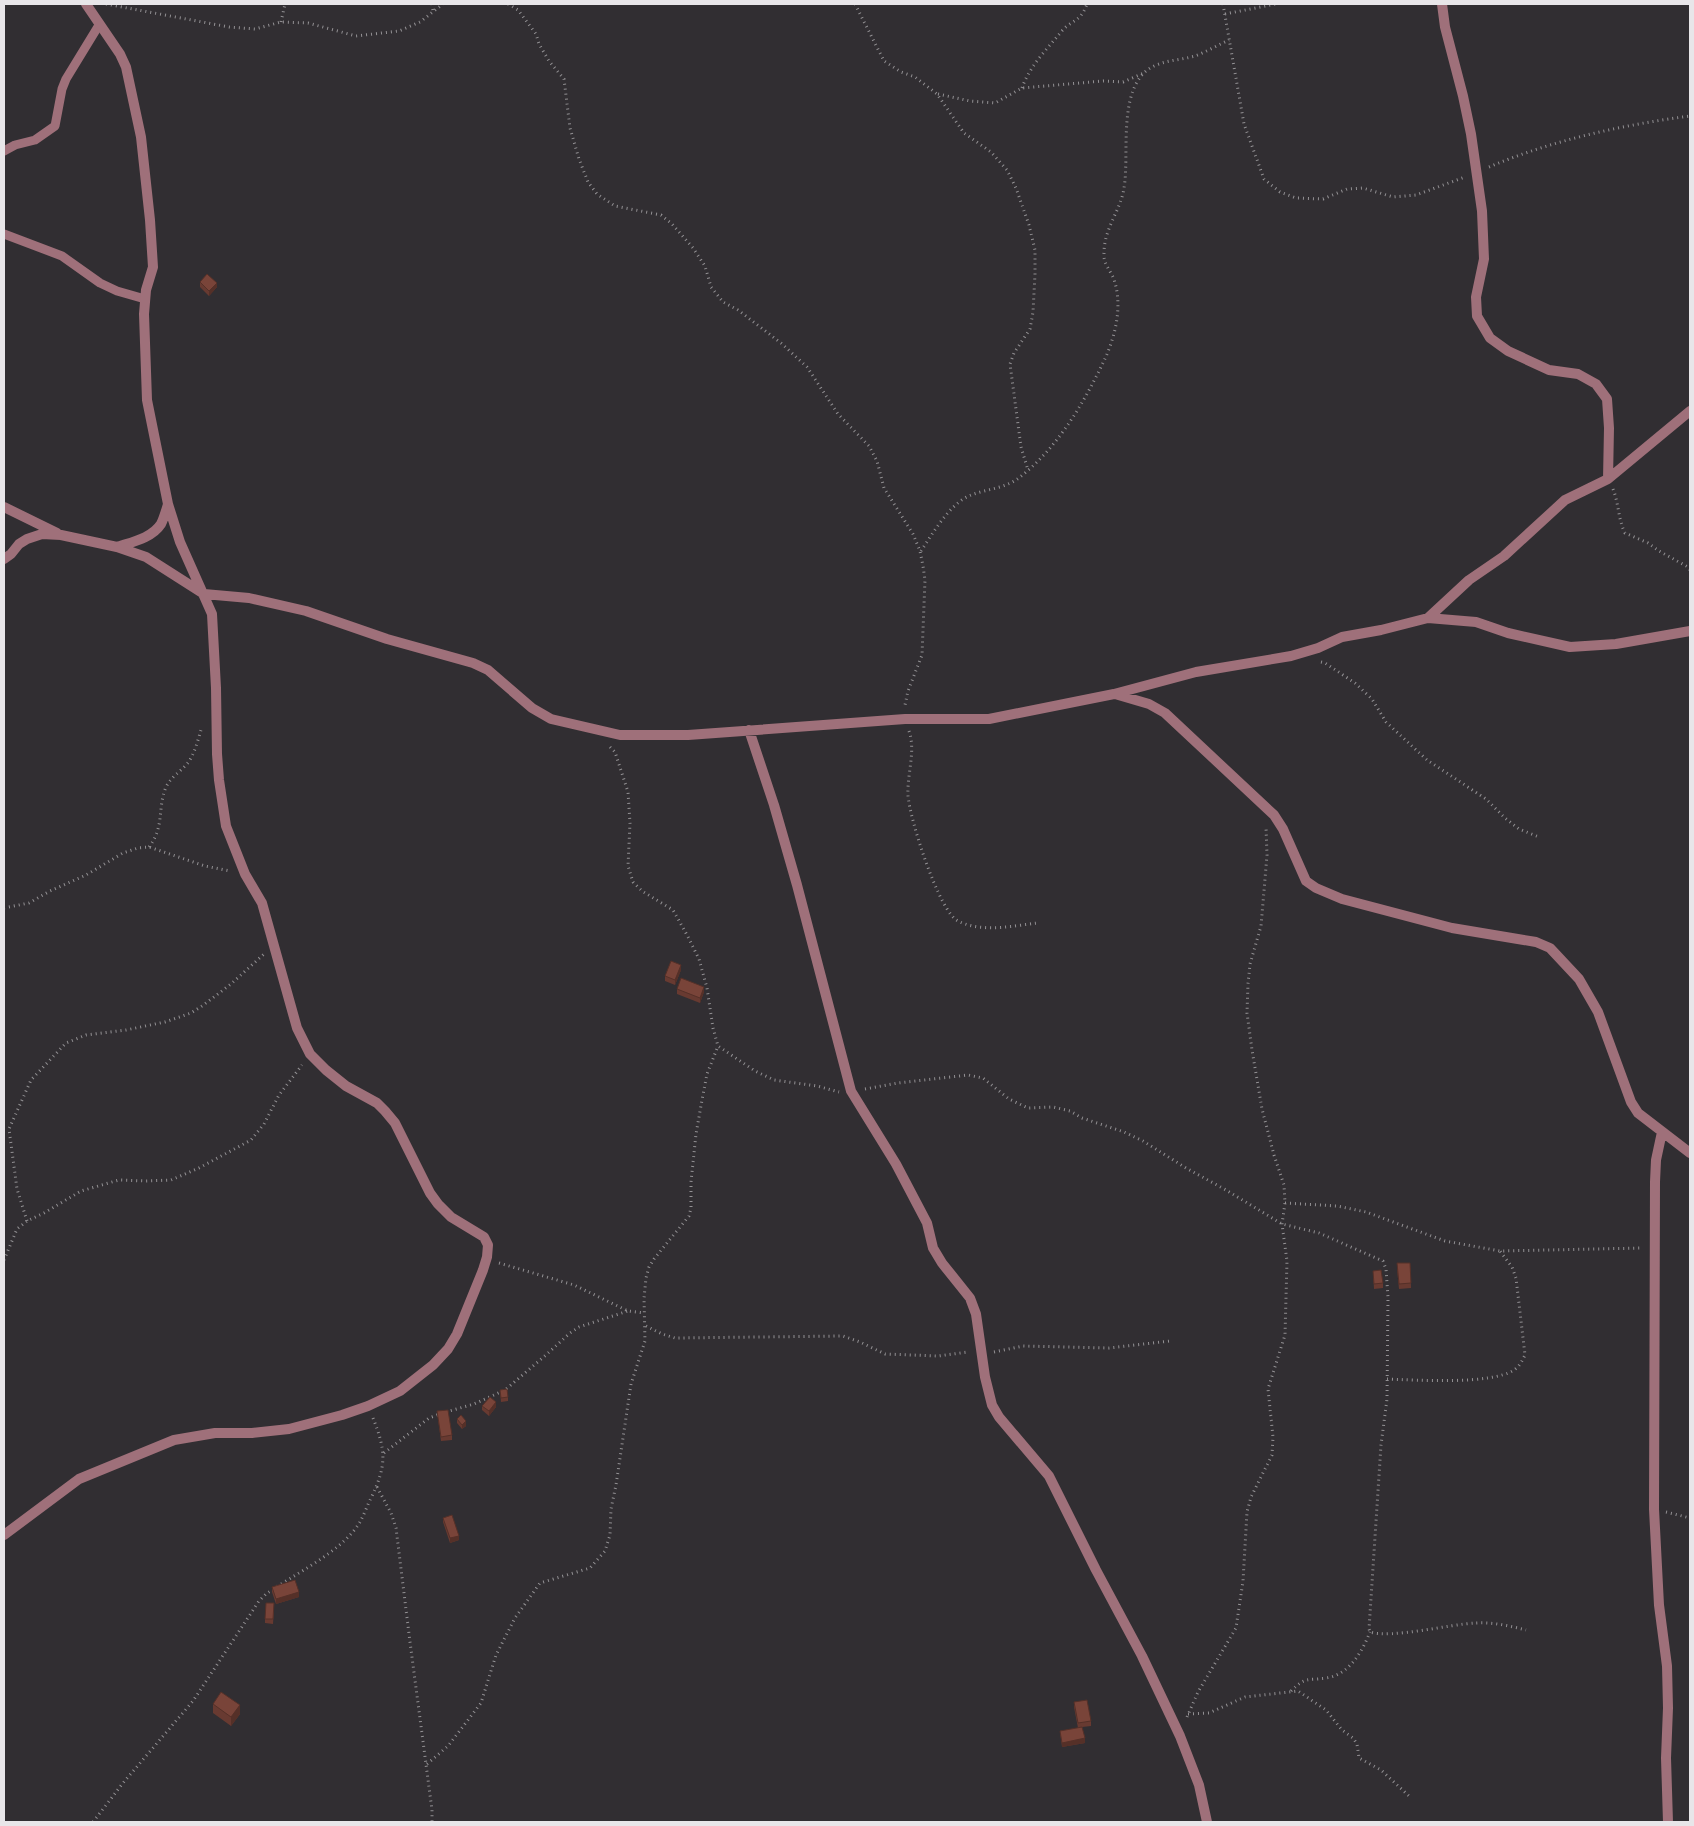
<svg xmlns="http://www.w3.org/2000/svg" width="1694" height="1826" font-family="Roboto,sans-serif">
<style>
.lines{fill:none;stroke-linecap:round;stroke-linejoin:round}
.path{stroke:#939194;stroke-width:3;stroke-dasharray:1 4;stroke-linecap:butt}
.service{stroke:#9f707a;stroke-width:9}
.minor{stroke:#9f707a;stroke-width:10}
.wall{fill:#683a31}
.shaded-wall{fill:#553028}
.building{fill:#794439;stroke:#553028}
</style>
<rect width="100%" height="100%" fill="#312e32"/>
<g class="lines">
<path class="path" d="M106,4L229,27L255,29L281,22L308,23L356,36L399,31L420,22L443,4
M432,4L433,11
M508,4L518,10L536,34L539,44L549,61L564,79L570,128L579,159L588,182L597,194L615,206L661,215L672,224L693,248L705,266L711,287L723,302L738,310L781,343L807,367L838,414L869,446L877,461L884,488L913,534L920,551L923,566L925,580L922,655L908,691L905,705
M855,4L884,61L901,72L915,77L937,94L964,133L991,152L1007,170L1016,188L1029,225L1035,250V274L1033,312L1030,329L1014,353L1010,364L1021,447L1028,470
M1223,4L1244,124L1264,179L1280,192L1296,198L1323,199L1347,189L1363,188L1393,197L1416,195L1465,177
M1225,14L1276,4
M281,22L285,4
M1022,88C1029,67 1047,49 1061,32C1072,19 1080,23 1087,4
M938,94L970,101L995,103L1022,88L1103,81L1123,82L1144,73
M1489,167C1553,140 1622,125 1690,116
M1613,489C1619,504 1618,519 1625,533L1648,543L1659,551L1688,567L1690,570
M921,551C933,533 950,503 971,495C987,489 1007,488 1020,477C1057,448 1082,406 1102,365C1115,339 1124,305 1113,277C1109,269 1103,262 1104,253C1104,228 1121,210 1124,188C1130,154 1116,84 1154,66C1167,60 1181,60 1195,56C1206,52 1218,45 1229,40
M1321,662L1325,663L1355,683L1372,699L1386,722L1427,760L1486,799L1505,818L1519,829L1539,837
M909,731C916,751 907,774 908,795C909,817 939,912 958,921C982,933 1012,926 1037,923
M610,747L615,752L628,792L630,823L628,866L633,882L642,891L673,910L687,935L699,959L707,988L713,1028L718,1046L755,1071L774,1080L817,1086L839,1092
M149,847C165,826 157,809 166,787C171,777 180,772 187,764C195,754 198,739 202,727
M4,908L29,903L50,891L86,875L123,853L138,848L149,847L205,866L230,871
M865,1089L898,1083L968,1075L983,1078L1009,1099L1028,1108L1053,1107L1070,1111L1082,1118L1124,1132L1143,1141L1186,1168L1226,1190L1282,1224L1319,1233L1383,1261L1386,1269L1388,1297L1387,1399L1381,1445L1369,1629L1370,1632C1391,1639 1450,1624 1476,1623C1493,1622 1510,1626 1526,1630
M1285,1203L1337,1206L1366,1212L1445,1241L1500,1251L1642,1248
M27,1221L17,1189L9,1129L31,1080L66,1043L86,1035L126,1030L165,1022L191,1013L202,1006L231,984L264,954
M4,1260L17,1229L27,1221L44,1213L81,1191L119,1180L146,1181L171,1180L199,1168L251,1140L264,1124L279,1095L302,1065
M499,1263L574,1285L628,1311L644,1313
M646,1326L662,1334L675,1338L843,1336L860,1342L885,1354L938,1356L968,1352
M994,1352L1023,1346L1109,1348L1170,1341
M1387,1379C1416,1380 1491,1385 1514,1370C1520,1366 1522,1361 1525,1355L1516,1278L1512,1267L1500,1251
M446,1412L474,1404L505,1390L547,1354L570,1333L579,1327L628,1311
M384,1453L429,1418L440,1414
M377,1487L391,1513L396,1528L410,1642L432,1810V1822
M1666,1512L1690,1518
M1291,1691C1306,1676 1307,1681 1326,1678C1349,1675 1362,1652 1370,1632
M1188,1714L1209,1713L1245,1697L1298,1691L1326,1710L1342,1730L1353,1738L1357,1744L1359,1758L1381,1770L1409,1796
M1187,1717L1198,1692L1236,1628L1243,1581L1247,1512L1251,1497L1272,1455L1273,1437L1268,1389L1285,1335L1287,1261L1282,1224L1285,1203L1284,1185L1274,1155L1262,1109L1252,1050L1247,1013L1248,984L1250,964L1261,926L1264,891L1267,855L1266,827
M427,1764L448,1746L481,1703L496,1655L515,1618L540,1583L590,1568L605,1551L610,1535L611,1509L616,1485L631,1384L645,1341L644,1298L646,1278L649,1267L654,1259L689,1216L691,1208V1182L696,1134L702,1100L707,1074L718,1046
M93,1822L123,1783L193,1701L259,1601L266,1594C294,1574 342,1552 360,1522C364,1515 367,1506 371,1498C387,1465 386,1451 373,1418"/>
<path class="service" d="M4,151L15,145L35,140L55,126L62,89L66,79L99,25
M4,234L62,256L100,283L117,291L145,299"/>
<path class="minor" d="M1442,4L1445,27L1463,96L1471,134L1482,211L1484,259L1476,297L1477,316L1490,338L1508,351L1549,370L1578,374L1596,384L1607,399L1609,428L1608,479
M4,507L57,533
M117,547C132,542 152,538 161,524C164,518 166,511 168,504
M4,559L11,554L19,544L27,539L42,534L61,535L117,547L146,557L204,594L249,598L306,611L387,639L473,663L488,670L532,708L551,719L620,735H688L905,719H989L1114,694L1196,672L1291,656L1318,648L1342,637L1381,630L1428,618L1476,622L1508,633L1570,647L1616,644L1690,631
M1428,618L1469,580L1504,556L1565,500L1608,479L1690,411
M1115,694L1149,704L1165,713L1274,815L1283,829L1306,881L1316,888L1342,899L1452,928L1536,942L1550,948L1579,979L1598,1012L1631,1102L1638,1113L1690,1153
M749,730L774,805L797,885L851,1091L896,1164L927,1223L933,1248L942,1263L970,1298L976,1314L985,1377L992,1405L999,1417L1049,1476L1096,1570L1142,1656L1180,1736L1199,1785L1207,1822
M1662,1132L1656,1160L1655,1182L1654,1509L1659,1605L1667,1666L1668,1708L1666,1758L1668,1822
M4,1535L79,1479L174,1440L215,1433H252L289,1429L342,1415L368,1406L400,1391L433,1365L448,1349L457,1334L483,1270L487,1257L488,1245L484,1237L451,1217L438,1204L430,1193L395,1123L385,1111L377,1103L346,1086L326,1070L310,1054L297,1028L262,903L245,874L226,826L219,780L217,754L216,688L212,614L180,542L168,504L147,400L144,314L146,290L153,267L150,220L141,137L126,67L120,54L86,4"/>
</g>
<path class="wall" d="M200,282L217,287L209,296L200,287Z
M681,970L675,985L665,981V976Z
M677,989L704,992L700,1003L677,994Z
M1410,1263L1411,1288L1399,1289L1397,1268Z
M1373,1271L1383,1283V1288L1374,1289Z
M500,1390L508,1397V1401L501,1402Z
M482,1406L496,1407L489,1416L482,1410Z
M437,1411L452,1435V1440L441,1441Z
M457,1419L466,1426L462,1429L457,1423Z
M443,1518L459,1540L450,1543L443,1522Z
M272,1587L299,1597L276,1604L272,1592Z
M274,1608L273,1624L265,1623V1619Z
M1074,1702L1091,1721V1726L1082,1727L1085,1743L1062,1747L1060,1731L1078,1728L1074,1707Z
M213,1704L240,1714L231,1726L213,1713Z"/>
<path class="shaded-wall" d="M217,283V287L209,296V291Z
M681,965V970L675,985V980Z
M704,987V992L700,1003V998Z
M496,1402V1407L489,1416V1411Z
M466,1421V1426L462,1429V1425Z
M459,1536V1540L450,1543V1538Z
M299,1592V1597L276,1604V1599Z
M240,1705V1714L231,1726V1717Z
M1085,1738V1743L1062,1747V1743Z"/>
<path class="building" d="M207,274L217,283L209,291L200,282Z
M671,961L681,965L675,980L665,976Z
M681,978L704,987L700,998L677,989Z
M1397,1263H1410L1411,1283L1399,1284Z
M1381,1270L1383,1283L1374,1284L1373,1271Z
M507,1389L508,1397L501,1398L500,1390Z
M490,1397L496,1402L489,1411L482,1406Z
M448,1410L452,1435L441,1437L437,1411Z
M461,1415L466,1421L462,1425L457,1419Z
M452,1515L459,1536L450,1538L443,1518Z
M295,1580L299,1592L276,1599L272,1587Z
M266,1603H274L273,1619H265Z
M221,1692L240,1705L231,1717L213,1704Z
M1087,1700L1091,1721L1078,1723L1074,1702Z
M1082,1727L1085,1738L1062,1743L1060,1731Z"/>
<rect width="1694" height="1826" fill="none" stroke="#e8e6e9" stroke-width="10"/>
</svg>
